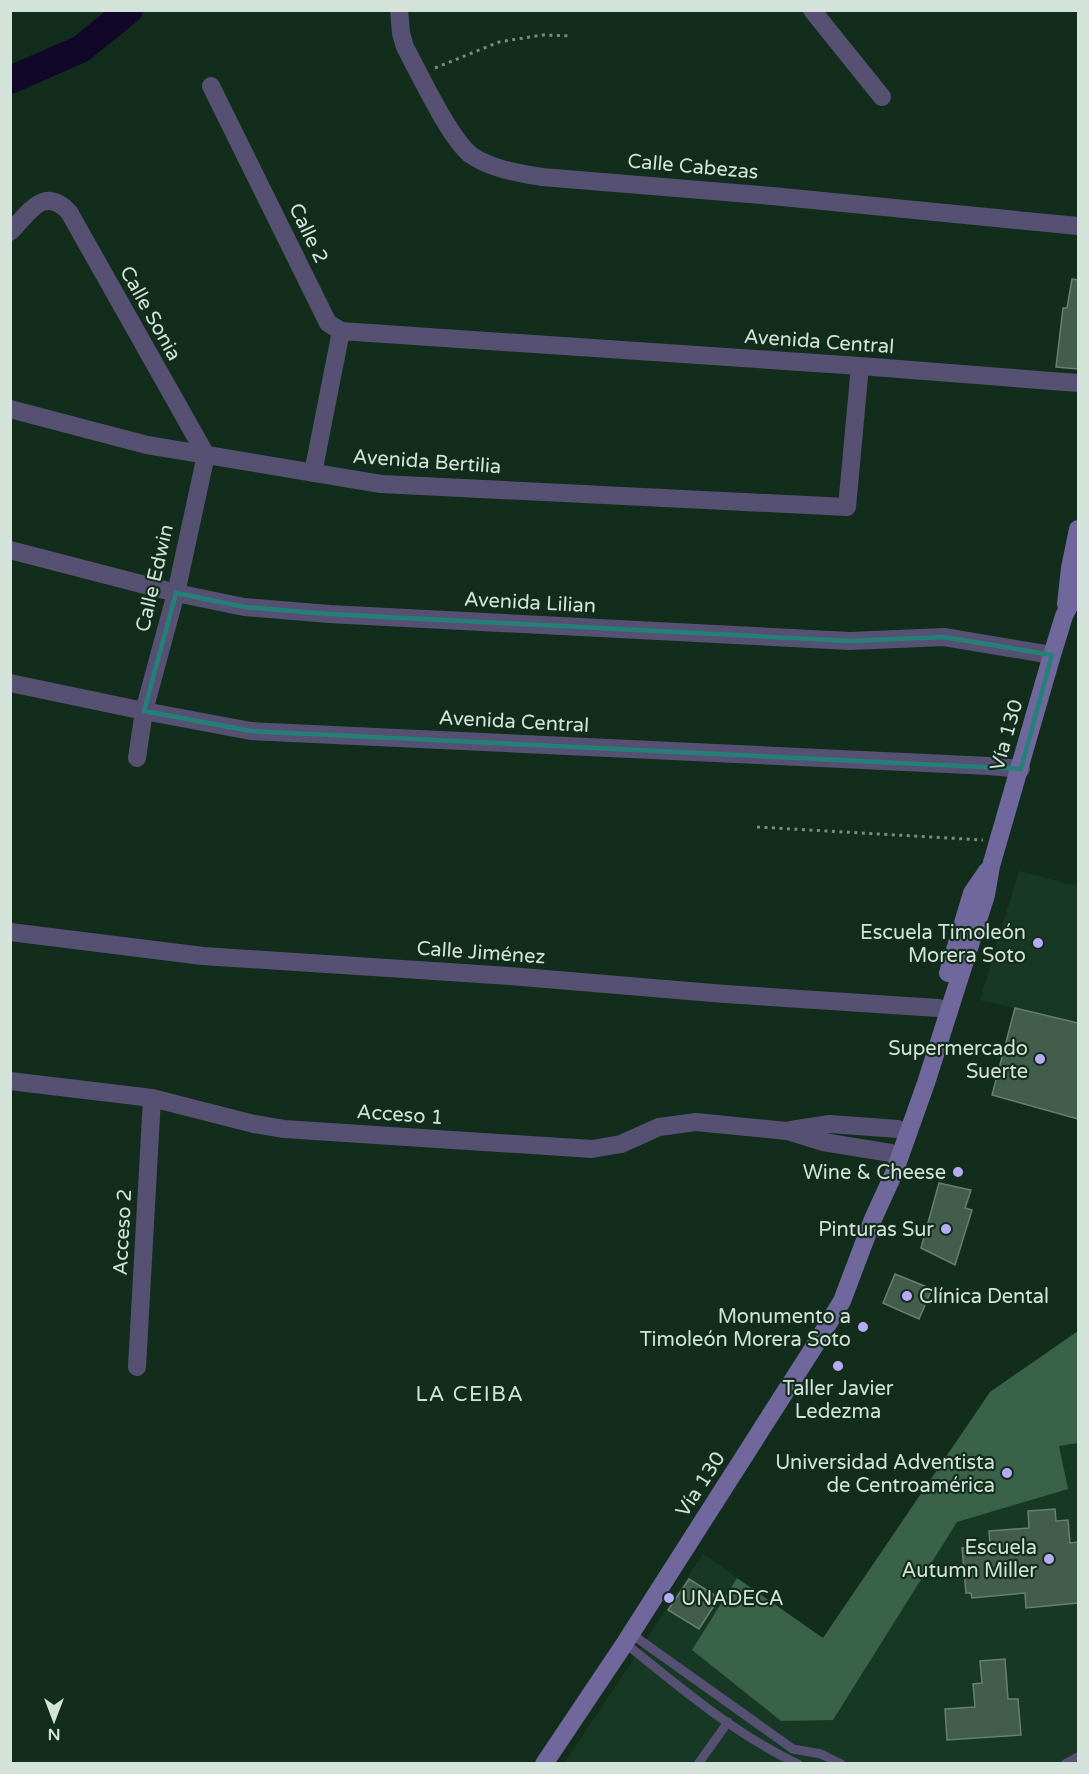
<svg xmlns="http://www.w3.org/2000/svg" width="1089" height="1774" font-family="'Varela Round',sans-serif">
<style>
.built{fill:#173825}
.forest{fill:#396249}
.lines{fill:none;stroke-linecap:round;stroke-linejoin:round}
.river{stroke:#110829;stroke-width:28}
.building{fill:#435d4c;stroke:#65816e;stroke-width:1.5}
.path{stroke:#788c7f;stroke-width:3;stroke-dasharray:3 4.5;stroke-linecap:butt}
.service{stroke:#565173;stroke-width:9}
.minor{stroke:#565173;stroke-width:18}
.secondary{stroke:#70679d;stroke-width:18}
.marked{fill:none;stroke:#238179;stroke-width:4.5;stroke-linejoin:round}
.poi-dot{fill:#b7abf8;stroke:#132d1d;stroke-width:2}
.labels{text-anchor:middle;stroke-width:4.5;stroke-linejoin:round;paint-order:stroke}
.street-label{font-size:20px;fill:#d4e3d9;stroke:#132d1d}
.poi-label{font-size:20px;fill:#d4e3d9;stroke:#132d1d;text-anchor:end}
.neighbourhood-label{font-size:21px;letter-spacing:1.5px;fill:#d4e3d9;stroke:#132d1d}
</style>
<rect width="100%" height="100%" fill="#132d1d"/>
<path class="built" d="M1019,871L1078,886V1023L980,1000Z
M1078,1331V1763L564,1764L703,1554L823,1638L990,1392Z"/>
<path class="forest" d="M1078,1331V1443L1059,1446L1068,1489L957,1522L833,1720L781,1721L692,1650L737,1578L823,1638L990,1392Z"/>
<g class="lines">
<path class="river" d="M10,80L81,49L129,10"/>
</g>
<path class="building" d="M1072,279L1078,280V369L1056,367L1063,308H1067Z
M1015,1008L1078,1023V1119L992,1095Z
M939,1183L971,1190L965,1208L972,1210L955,1265L921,1248Z
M895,1274L932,1289L919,1319L883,1303Z
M1055,1509L1056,1521L1068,1520L1070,1543L1078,1542V1603L1026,1608L1025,1593L972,1598L971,1593H966L962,1548L990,1545L989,1531L1029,1528L1028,1511Z
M689,1579L719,1598L699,1629L668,1610Z
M1005,1659L1008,1699H1018L1021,1735L947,1740L945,1709L975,1707L973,1684L982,1683L980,1661Z"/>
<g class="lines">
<path class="path" d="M435,68L499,42L542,35L571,36
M757,827L983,840"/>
<path class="service" d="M630,1633L793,1749L821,1754L841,1764
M625,1643C679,1687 735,1734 798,1764
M698,1764L728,1722
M1065,1764L1078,1757"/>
<path class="minor" d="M399,10L401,33L405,47C419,73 450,139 471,155C491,169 518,173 542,177L772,196L1078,226
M812,10L882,97
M211,86L328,323L341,331L313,473
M10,232C29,213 44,185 69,212L206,455L176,593L144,711L137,758
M341,331L860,366L1078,383
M10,409L147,445L381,484L847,507L860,366
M10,550L176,593L244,607L329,614L850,641L944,637L1052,655
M10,683L144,711L251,731L989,766L1021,769
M10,932L203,956L510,976L725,994L938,1008L949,1011
M10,1081L152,1098L254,1124L284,1129L592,1149L621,1144L659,1127L696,1122L787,1131L823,1142L891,1153
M791,1130L830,1124L898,1129
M137,1367L152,1098"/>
<path class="secondary" d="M1066,604L1070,568L1078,529
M948,973L972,893L987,871
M544,1764L625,1643L812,1350L842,1301L873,1219L894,1173L926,1083L986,895L991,866L1052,655L1064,616L1078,588"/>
</g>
<path class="marked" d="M176,593L244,607L329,614L850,641L944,637L1052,655L1021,769L251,731L144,711Z"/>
<g class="poi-dot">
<circle cx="1038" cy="943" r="6"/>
<circle cx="1040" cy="1059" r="6"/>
<circle cx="958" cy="1172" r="6"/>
<circle cx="946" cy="1229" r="6"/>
<circle cx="907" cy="1296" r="6"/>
<circle cx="863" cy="1327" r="6"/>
<circle cx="838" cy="1366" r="6"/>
<circle cx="1007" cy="1473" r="6"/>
<circle cx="1049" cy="1559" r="6"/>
<circle cx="669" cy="1598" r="6"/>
</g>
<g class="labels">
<g class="street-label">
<text transform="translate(693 166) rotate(5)" y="7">Calle Cabezas</text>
<text transform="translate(309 233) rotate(64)" y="7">Calle 2</text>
<text transform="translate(151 313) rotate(61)" y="7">Calle Sonia</text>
<text transform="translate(819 341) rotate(4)" y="7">Avenida Central</text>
<text transform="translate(427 461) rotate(4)" y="7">Avenida Bertilia</text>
<text transform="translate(154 578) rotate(-77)" y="7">Calle Edwin</text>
<text transform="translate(530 602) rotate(3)" y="7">Avenida Lilian</text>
<text transform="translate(514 721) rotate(3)" y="7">Avenida Central</text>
<text transform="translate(1006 735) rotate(-74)" y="7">Vía 130</text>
<text transform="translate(481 952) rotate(4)" y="7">Calle Jiménez</text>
<text transform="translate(400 1114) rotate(4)" y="7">Acceso 1</text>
<text transform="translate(122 1232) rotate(-87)" y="7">Acceso 2</text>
<text transform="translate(700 1484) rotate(-57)" y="7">Vía 130</text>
</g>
<g class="poi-label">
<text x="1026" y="939">Escuela Timoleón<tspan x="1026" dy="23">Morera Soto</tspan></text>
<text x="1028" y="1055">Supermercado<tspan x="1028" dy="23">Suerte</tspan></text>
<text x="946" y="1179">Wine &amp; Cheese</text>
<text x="934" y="1236">Pinturas Sur</text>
<text x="919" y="1303" text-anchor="start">Clínica Dental</text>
<text x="851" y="1323">Monumento a<tspan x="851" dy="23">Timoleón Morera Soto</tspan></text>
<text x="838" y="1395" text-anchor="middle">Taller Javier<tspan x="838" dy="23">Ledezma</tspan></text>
<text x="995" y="1469">Universidad Adventista<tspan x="995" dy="23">de Centroamérica</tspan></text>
<text x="1037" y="1554">Escuela<tspan x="1037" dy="23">Autumn Miller</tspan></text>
<text x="681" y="1605" text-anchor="start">UNADECA</text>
</g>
<g class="neighbourhood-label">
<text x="470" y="1401">LA CEIBA</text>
</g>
</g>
<rect width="1089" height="1774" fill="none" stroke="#d4e3d9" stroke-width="24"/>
<g transform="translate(54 1720) rotate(180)" stroke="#132d1d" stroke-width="4.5" paint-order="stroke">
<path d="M0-4.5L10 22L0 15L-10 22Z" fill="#d4e3d9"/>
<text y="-9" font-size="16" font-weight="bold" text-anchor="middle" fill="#d4e3d9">N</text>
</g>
</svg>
